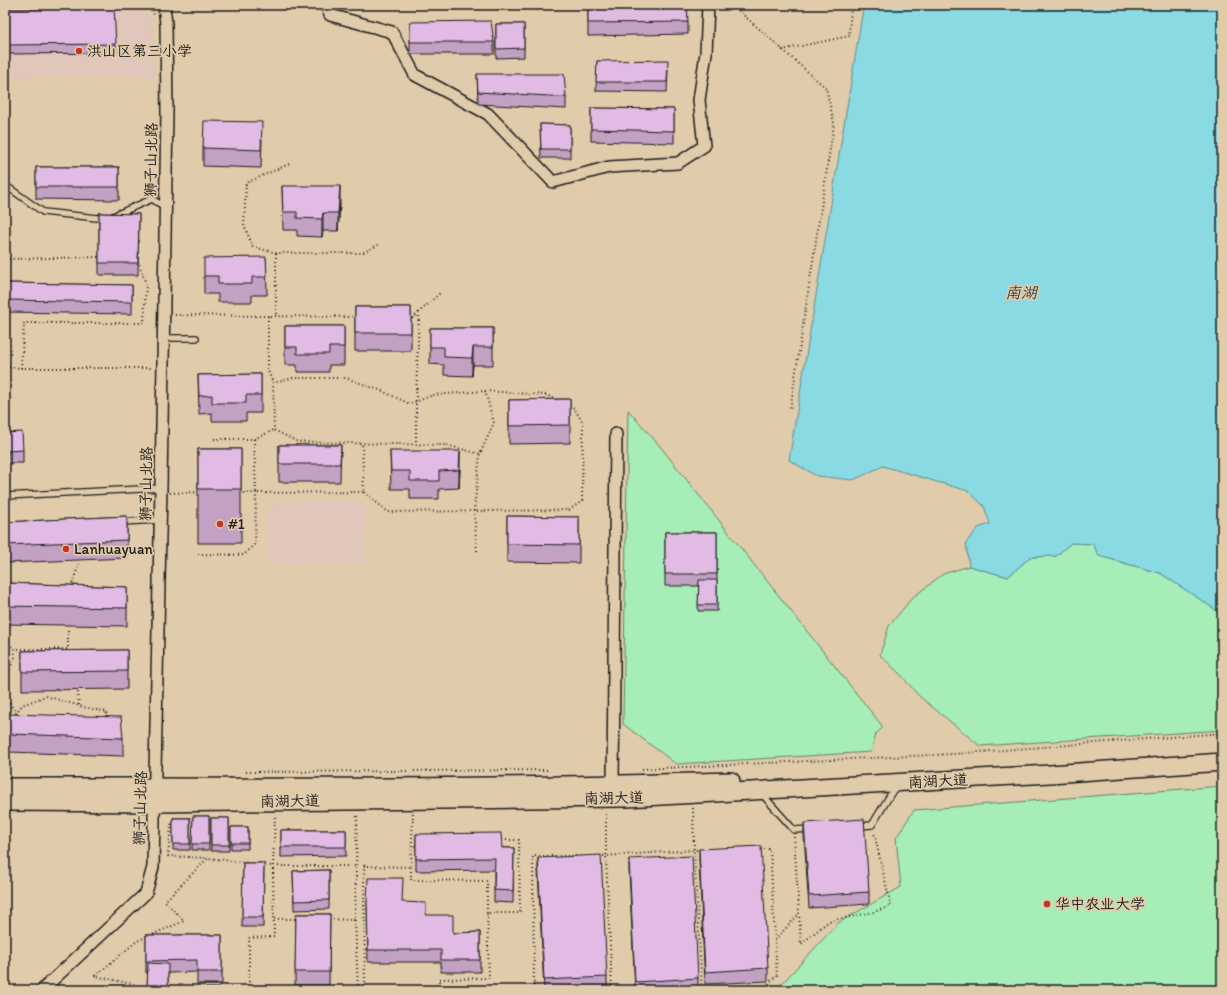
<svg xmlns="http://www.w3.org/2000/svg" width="1227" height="995" font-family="Itim,'LXGW WenKai TC',sans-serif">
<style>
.built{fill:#e0c6bb}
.green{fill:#a7edb8;stroke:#62846a}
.water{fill:#89dae3;stroke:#5d8e93}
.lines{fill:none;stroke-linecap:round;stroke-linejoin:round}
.service-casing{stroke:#1c1c1c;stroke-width:8}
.minor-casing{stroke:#1c1c1c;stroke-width:14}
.primary-casing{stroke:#1c1c1c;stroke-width:20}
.path{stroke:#1c1c1c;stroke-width:2;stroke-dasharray:1 3;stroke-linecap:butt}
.service{stroke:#e0cbaa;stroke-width:5.5}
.minor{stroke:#e0cbaa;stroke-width:11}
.primary{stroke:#e0cbaa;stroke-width:17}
.wall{fill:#c2a1c3;stroke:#1c1c1c}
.shaded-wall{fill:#9e839f;stroke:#1c1c1c}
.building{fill:#e1bbe3;stroke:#1c1c1c}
.poi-dot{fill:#c8321e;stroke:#e0cbaa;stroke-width:1.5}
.labels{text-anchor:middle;stroke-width:3.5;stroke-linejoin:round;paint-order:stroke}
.poi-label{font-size:15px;fill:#1c1c1c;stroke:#e0cbaa;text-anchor:start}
.street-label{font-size:15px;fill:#1c1c1c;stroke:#e0cbaa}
.water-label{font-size:16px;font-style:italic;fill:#324244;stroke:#e0cbaa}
</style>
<rect width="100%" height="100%" fill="#e0cbaa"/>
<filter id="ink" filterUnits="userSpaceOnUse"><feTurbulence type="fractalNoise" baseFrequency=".025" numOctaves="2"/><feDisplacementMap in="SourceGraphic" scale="8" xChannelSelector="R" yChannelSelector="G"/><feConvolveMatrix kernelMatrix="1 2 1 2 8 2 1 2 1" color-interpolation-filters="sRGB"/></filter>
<g filter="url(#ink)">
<path class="built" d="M5,5H142L153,26L154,76L5,77Z
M278,501H355L365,506V564L267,563L268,506Z"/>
<path class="green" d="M628,410L659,445L883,727L876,734L871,752L676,764L623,724Z
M1071,543L1093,544L1099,556L1160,573L1222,614V730L980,746L919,696L900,674L880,655L889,626L912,598L943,574L969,566L1008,577L1030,557L1056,556Z
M1222,786V990H776L838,923L901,887L896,838L914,810Z"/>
<path class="water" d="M863,5H1222V614L1160,573L1099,556L1093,544L1071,543L1056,556L1030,557L1008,577L969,566L966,543L978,528L990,524L984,506L968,491L883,466L853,480L817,476L789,460L863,9Z"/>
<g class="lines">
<g class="service-casing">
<path id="service" d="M5,185L43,212L106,219
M113,216L152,199L165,207
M164,338H196
M5,496L161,488
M121,522L160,520
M762,794L794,830L811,829
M857,826L872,825L895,787"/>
</g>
<g class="minor-casing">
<path id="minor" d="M326,5L330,15L392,32L415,75L488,114L553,182L609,167L678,163L704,146L699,100L706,53L708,5
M613,785L616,434
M42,990L146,893L153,867L161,488L167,112L166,24L164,5"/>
</g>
<g class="primary-casing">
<path id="primary" d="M5,787C247,787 489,789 731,781
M5,802L155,803L626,798L1050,774L1222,762"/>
</g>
<path class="path" d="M145,5L154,14
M732,5L826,88L834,123L790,410
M782,50L849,36L851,5
M289,164L246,183L244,225L253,247L276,253H362L380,244
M276,253V316
M5,259L102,257
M175,315L358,317
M268,316V371L273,383
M408,318H413L441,292
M5,367L21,368H152
M21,368L24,323H144L146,284L138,261H136
M485,391L494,423L480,454L446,445L298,442L274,430L273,383L293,378H346L382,391L410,404L433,395L485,391L546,395L558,400
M214,439H254L274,430
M254,439L256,493L364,492L362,444
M416,445V401L419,312
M364,492L388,512L569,510L582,501L583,423L574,408L568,405
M170,493L200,492
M477,551L474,511L480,454
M198,554L244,555L255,544L256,493H240
M71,587L79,564
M5,641L14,649L15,658L5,678
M14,649H68V629
M78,692L79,706
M5,696L16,713L22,705L46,696L83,707L107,712L104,718
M642,769L953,754L1222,733
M246,772L550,770
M693,808L694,850H701
M174,818H172L168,856L208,858
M794,837L801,944L829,921L874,912L891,906L874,833
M760,849H770L777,975L761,990
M599,856H606V811
M262,865L273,866H356
M411,867V880L487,881V913
M274,919H297
M329,919L355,920
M775,940L799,914
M142,986L95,976L137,941L184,921L165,901L208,858L249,863
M249,990V938L274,937L273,866L275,815
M355,990H358L355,920L357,815H356
M365,990L364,866L411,867L413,813
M439,990V979L489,978L487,913H520L519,840H500
M534,990L533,856H578
M612,990L606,856L694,850L702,990"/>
<use href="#service" class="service"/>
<use href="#minor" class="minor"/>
<use href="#primary" class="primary"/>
</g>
<path class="wall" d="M470,5H498V8L470,7Z
M588,5L688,22V34L588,36Z
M5,9L116,44V53L5,54Z
M410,22L494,42V54H410Z
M496,24H524V57L496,58Z
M597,61L668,69L667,92L596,91Z
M477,74L566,97V109L478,104Z
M591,108L674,109V143L591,141Z
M540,124L570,125V158H541Z
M262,140L261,168L203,166V148Z
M36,167H119V200L36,199Z
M282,186L340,204L338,231H323L322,237L297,236V230H283Z
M99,213L139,214L138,275H99Z
M266,257L267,295H252V302H218V294H204V276Z
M5,283L132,285V314L5,312Z
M355,307H411V351H355Z
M285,326H344V365H329V372H297V365H285Z
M430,328H493V365H473L472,376L444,375V365L430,364Z
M261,374V413H246V421H212V413L199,414L198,375Z
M570,399V443L509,444V400Z
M5,433L23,450V463H8L7,473L5,474Z
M279,445H341L340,482H279Z
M198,449H241V543H198Z
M390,451L460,469L459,488L439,489V499H410V489H391Z
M127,516V558L5,563V522Z
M507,516L579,517V563L507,562Z
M665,532H717V611H698L699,586H665Z
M5,583L127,587V626L5,624Z
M127,650V689L22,690V651Z
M5,712L9,714L123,738V756L9,752L5,750Z
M193,816H209V850H192Z
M173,818H190V850H173Z
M211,818H229V851H211Z
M804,823L869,892V904L809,908L804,835Z
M231,827H248V849H231Z
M281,830H346V856L281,857Z
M416,834L502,848H514L513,903L494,902V870L416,871Z
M699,849L768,968V981L705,984L699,861Z
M538,858L607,977V990H544L538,870Z
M629,859L698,978V990H635L629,871Z
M243,863H264L263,927H242Z
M329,870V909L294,910L293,871Z
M367,902H403L426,915L453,933L480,932V972H441V962H368Z
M296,914H330L329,985H295Z
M146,935H222V984H197V972L168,973V987L147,986L148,973H146Z"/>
<path class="shaded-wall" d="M340,186V204L338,231V213Z
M323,213V231L322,237V219Z
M473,347V365L472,376V358Z
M460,451V469L459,488V470Z"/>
<path class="building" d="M588,5L665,6V5H687L688,22L588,23Z
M114,8L116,44L5,45V9Z
M491,21L494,42H410V22Z
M496,24H524V48L496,49Z
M668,60L667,82H596L597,61Z
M477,74H564L566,97L478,92Z
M591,108L674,109V131L591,129Z
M204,121L262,122L261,150L203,148Z
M540,124L570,125V149H541Z
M36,167H119V187H36Z
M282,186H340L338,213H323L322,219L297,218V212H283Z
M99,213L139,214L138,263H99Z
M266,257L267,277H252V284H218V276H204V258Z
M5,283L132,285V302L5,300Z
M355,307H411V333H355Z
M285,326H344V347H329V354H297V347H285Z
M430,328H493V347H473L472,358L444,357V347H430Z
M261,374V395H246V403H212V395L199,396L198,375Z
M570,399V425L509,426V400Z
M22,432L23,450L8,451L7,461H5V433Z
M279,445H341L340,464H279Z
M198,449H241V489H198Z
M390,451H460L459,470L439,471V481H410V471H391Z
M127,516V540L5,545V522Z
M507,516L579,517V545L507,544Z
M665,532H717V574H665Z
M699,580H717V605H698Z
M5,583L127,587V608L5,606Z
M127,650V671L22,672V651Z
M5,712L9,714L121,717L123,738L9,734L5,732Z
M193,816H209V844H192Z
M173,818H190V844H173Z
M211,818H229V845H211Z
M864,819L869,892L809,896L804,823Z
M231,827H248V843H231Z
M281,830H346V847H281Z
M501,833L502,848H514L513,891L494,890L495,858L416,859V834Z
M761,846L768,968L705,972L699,849Z
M601,855L607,977L544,980L538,858Z
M692,856L698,978L635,982L629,859Z
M243,863H264L263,917H242Z
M329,870V900L294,901L293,871Z
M368,878H403L402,902L426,903V915H453V933L480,932V960H441V950H368L367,902Z
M296,914H330L329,972H295Z
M146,935H222V972H197V960L146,961Z
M148,963L168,964V987L221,988V990H54V986H147Z"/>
</g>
<g class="poi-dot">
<circle cx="79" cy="51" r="4"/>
<circle cx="220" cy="524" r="4"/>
<circle cx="66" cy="549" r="4"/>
<circle cx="1047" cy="904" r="4"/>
</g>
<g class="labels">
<g class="poi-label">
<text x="87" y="56">洪山区第三小学</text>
<text x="228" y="529">#1</text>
<text x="74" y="554">Lanhuayuan</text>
<text x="1055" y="909">华中农业大学</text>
</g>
<g class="street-label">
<text transform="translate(151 160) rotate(-89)" y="5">狮子山北路</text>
<text transform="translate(146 484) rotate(-89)" y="5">狮子山北路</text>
<text transform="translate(938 781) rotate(-3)" y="5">南湖大道</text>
<text transform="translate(614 798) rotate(-1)" y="5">南湖大道</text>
<text transform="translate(290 801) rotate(-1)" y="5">南湖大道</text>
<text transform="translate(140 808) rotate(-88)" y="5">狮子山北路</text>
</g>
<g class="water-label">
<text x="1021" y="298">南湖</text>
</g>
</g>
<rect width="1227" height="995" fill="none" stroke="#e0cbaa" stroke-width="20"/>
<rect x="10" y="10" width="1207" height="975" fill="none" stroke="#1c1c1c" stroke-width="1.5" filter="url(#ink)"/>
</svg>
